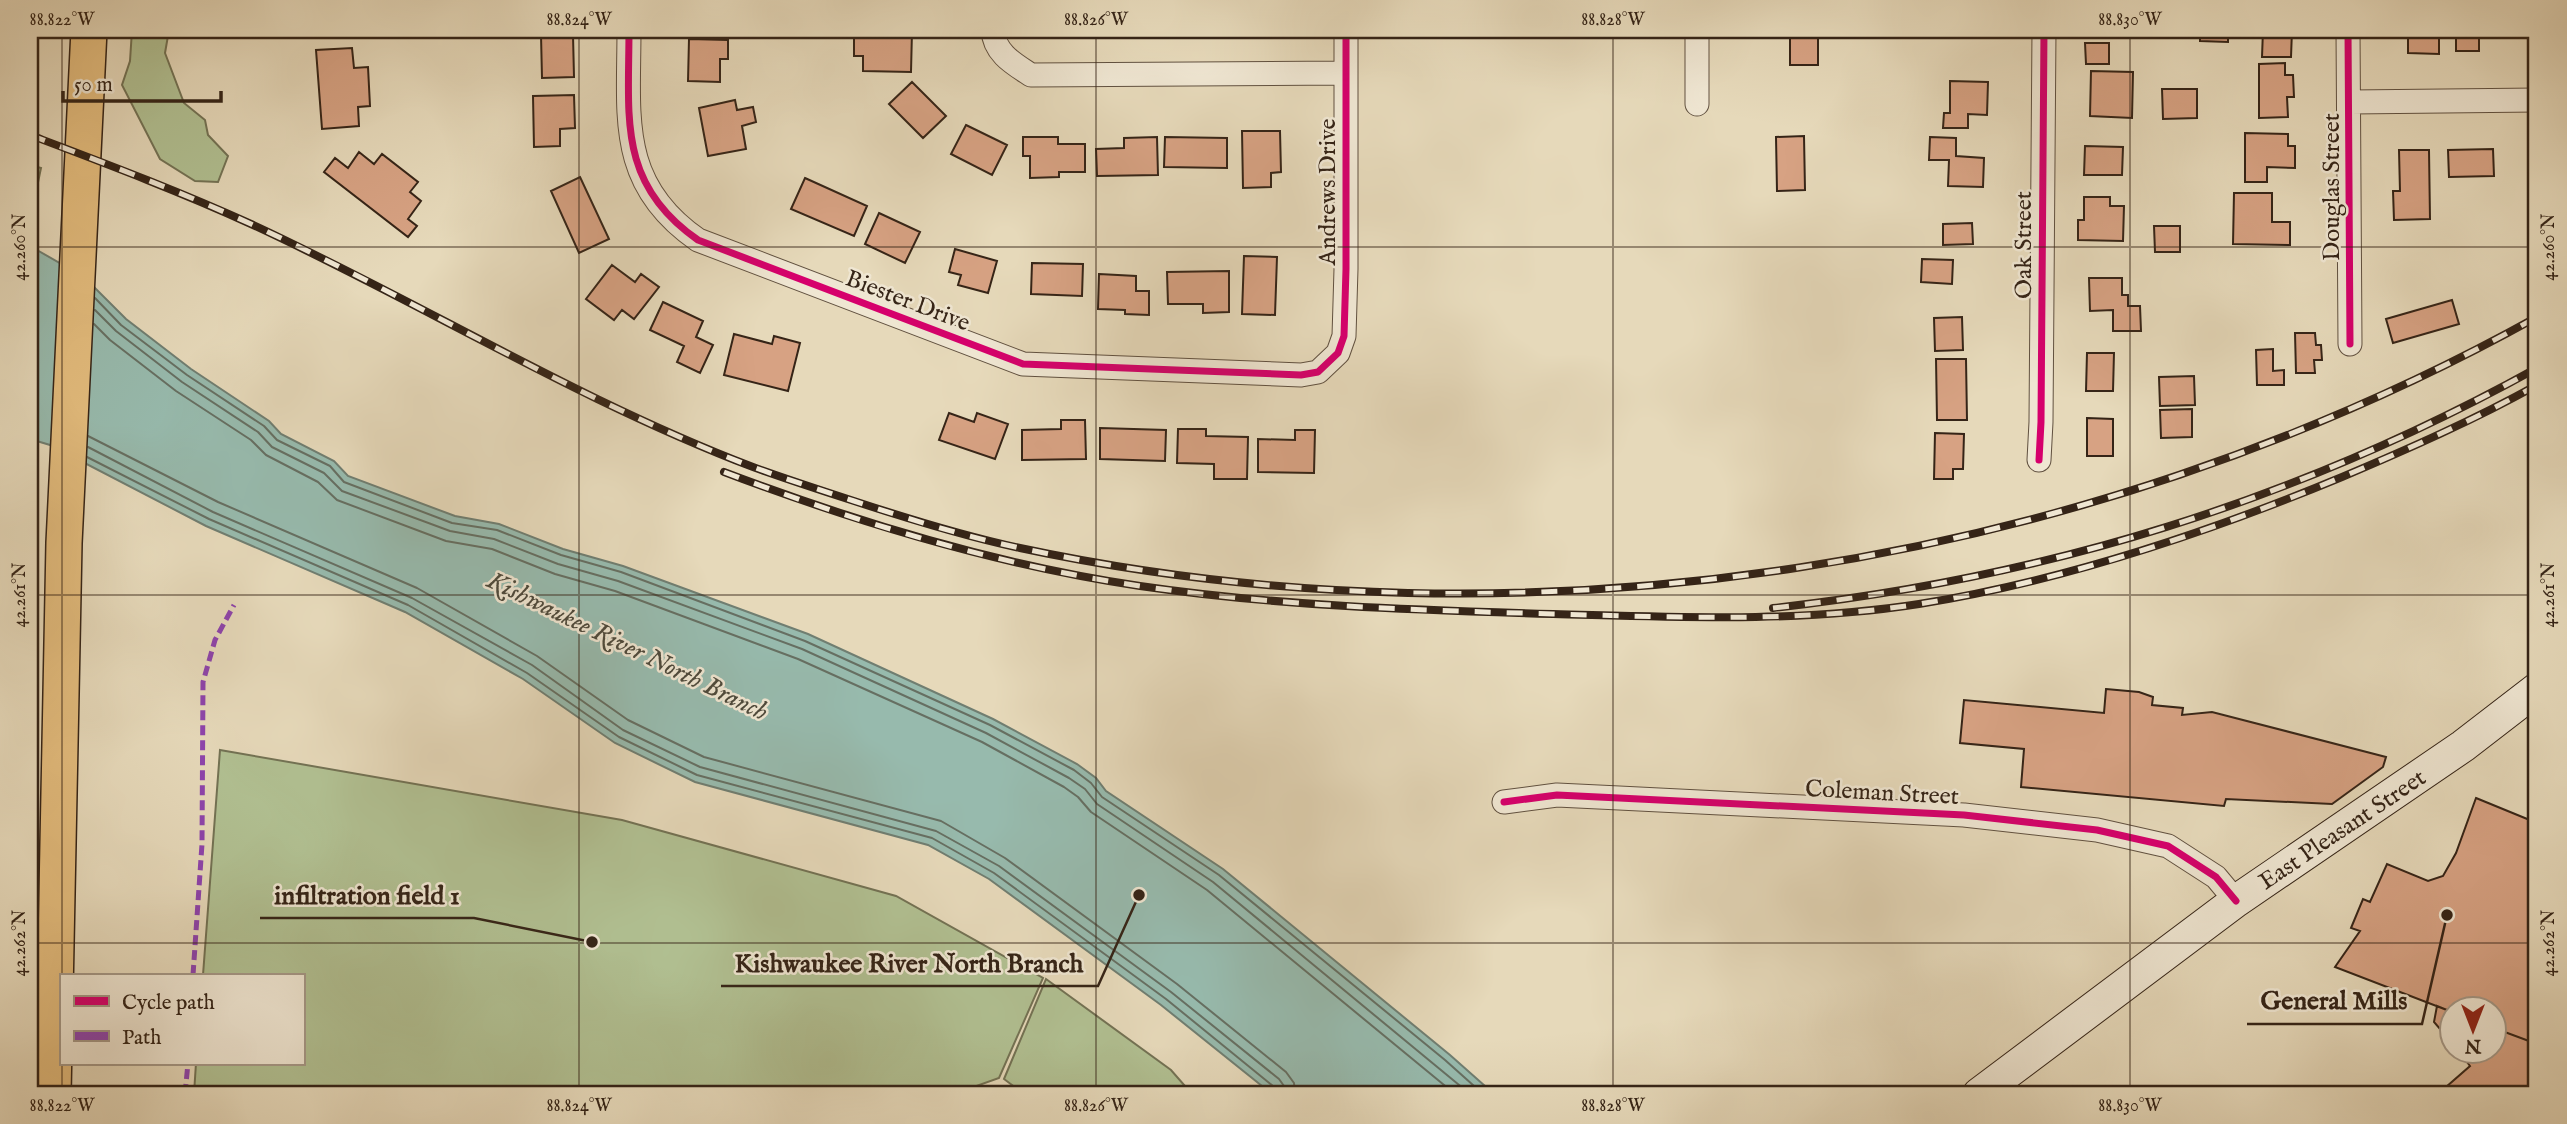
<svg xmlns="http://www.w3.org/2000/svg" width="2567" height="1124" font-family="'IM FELL English',serif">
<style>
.grass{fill:#b1c092;stroke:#737254;stroke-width:2}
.forest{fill:url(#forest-crowns);stroke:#737254;stroke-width:2}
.water{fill:#97baad;stroke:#707e71;stroke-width:2}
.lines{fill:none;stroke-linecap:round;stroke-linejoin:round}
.shore{stroke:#666f62;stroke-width:2}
.building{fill:#d7a283;stroke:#352417;stroke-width:2}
.street-casing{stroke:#615140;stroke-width:25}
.secondary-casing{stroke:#352417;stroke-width:34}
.primary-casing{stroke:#352417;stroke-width:38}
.street{stroke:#efe6d2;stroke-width:23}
.secondary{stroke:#efe6d2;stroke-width:32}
.primary{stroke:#e3bc7d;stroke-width:35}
.rail-casing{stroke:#352417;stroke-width:8}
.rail{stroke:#efe6d2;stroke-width:5;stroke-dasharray:16;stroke-linecap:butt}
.quiet{stroke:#8e44ad;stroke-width:5;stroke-dasharray:10 5;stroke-linecap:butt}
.cycleway-casing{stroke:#efe6d2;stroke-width:11}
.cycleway{stroke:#d6006c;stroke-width:7}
.ticks{fill:none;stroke:#352417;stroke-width:2;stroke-opacity:0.45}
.labels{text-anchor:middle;stroke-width:5;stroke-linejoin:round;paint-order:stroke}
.street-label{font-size:24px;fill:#352417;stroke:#efe6d2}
.water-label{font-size:26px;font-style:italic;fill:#4e4a3c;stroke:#efe6d2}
.leader{fill:none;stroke:#352417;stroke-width:2.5}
.callout-dot{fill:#352417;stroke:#efe6d2;stroke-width:2.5}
.callout-label{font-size:26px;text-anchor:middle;font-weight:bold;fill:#352417;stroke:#efe6d2;stroke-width:5;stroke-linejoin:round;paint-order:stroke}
.neatline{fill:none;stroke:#352417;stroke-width:2.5}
.ticks-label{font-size:18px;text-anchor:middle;fill:#352417}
</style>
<defs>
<pattern id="forest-crowns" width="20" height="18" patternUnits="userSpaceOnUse" patternTransform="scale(1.75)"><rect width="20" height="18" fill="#b1c092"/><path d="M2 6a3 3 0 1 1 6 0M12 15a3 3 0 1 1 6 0" fill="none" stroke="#919c76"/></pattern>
</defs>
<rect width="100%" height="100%" fill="#e6d9ba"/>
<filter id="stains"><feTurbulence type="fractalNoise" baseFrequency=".00286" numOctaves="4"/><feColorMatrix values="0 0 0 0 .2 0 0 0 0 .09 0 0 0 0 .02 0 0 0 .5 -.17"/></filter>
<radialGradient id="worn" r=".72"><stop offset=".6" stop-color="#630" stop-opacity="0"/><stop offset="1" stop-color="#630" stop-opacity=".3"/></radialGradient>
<path class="grass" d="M132,30H169L165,53L184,103L205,120L208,135L228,156L218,182L195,181L160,159L122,85L130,61Z
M220,750L622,820L896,896L1043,978L999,1078L954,1094H194L196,1063H303V975H203Z
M1046,979L1171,1070L1192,1094H1024L1004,1079Z"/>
<path class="forest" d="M30,165L41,168L30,221Z"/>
<path class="water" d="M30,246L84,277L126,319L191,369L269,421L281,434L334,461L348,476L455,516L499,524L563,549L623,566L808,634L993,719L1077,764L1096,778L1106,791L1223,869L1450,1055L1494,1094H1272L1161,1005L989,879L928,845L695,782L615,743L523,679L405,612L206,526L50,445L30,439Z"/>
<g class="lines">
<path class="shore" d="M95,298L121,325L187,375L264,426L277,440L330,466L344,482L452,523L497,530L561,555L621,572L805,641L990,725L1074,770L1091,783L1102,797L1219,875L1445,1060L1483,1094
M95,310L116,331L182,382L258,432L272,447L324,473L342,491L450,531L494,539L558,564L618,581L802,649L986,733L1069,778L1085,789L1097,804L1213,882L1470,1094
M94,324L110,340L176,391L251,440L266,455L318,482L337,500L446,541L492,549L555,574L615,591L798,659L982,742L1064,787L1078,797L1091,812L1207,890L1455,1094
M88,436L218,502L417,588L537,656L628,720L704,757L941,821L1005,858L1177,984L1286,1072L1294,1083L1295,1094
M88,447L213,512L412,598L532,665L623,730L700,767L936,831L999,866L1171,992L1279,1079L1284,1086L1285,1094
M87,457L209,519L408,605L527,673L619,737L697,775L932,838L994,873L1166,999L1273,1086L1276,1094"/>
</g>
<path class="building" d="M854,30L912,31L911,72L863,71V56H854Z
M1790,30H1818V65H1790Z
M2079,30H2121V35L2079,36Z
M2200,30H2228V42L2200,41Z
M2263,30H2292L2291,57H2262Z
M2408,30H2439V54L2408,53Z
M2515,30H2537V38H2515Z
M2456,31H2479V51H2456Z
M541,35H573L574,77L542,78Z
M689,39L728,40V59H720V82L688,81Z
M2085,43H2109V64H2086Z
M352,48L354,68L368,67L370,106L358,107L359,126L322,129L316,50Z
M2285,63V75H2293L2294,97H2287L2288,117L2259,118V64Z
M2091,71L2133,72L2132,118L2090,116Z
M1950,81L1988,82L1987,115L1968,114V128H1943L1944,113H1950Z
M912,82L946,116L923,138L889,104Z
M2162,89H2197V118L2163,119Z
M574,95L575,128L560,129V146L534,147L533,96Z
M735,100L737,110L753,107L756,122L742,126L746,149L708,156L699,108Z
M966,125L1007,145L992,175L951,154Z
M1242,131H1280L1281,172L1271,173V187L1243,188Z
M2245,133L2288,134V146H2295V168L2267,167V182H2245Z
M1804,136L1805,190L1777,191L1776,137Z
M1023,137H1058V144H1085V172H1059V177L1030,178V156H1023Z
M1157,137L1158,175L1097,176L1096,149L1124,148V138Z
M1165,137L1227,138V168L1164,167Z
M1930,137L1956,138V156L1984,158L1983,187L1948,186L1949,160H1929Z
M2085,146L2123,147L2122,175H2084Z
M2493,149L2494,176L2449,177L2448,150Z
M2399,150H2429L2430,219L2394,220L2393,191H2400Z
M359,152L374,164L382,154L418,182L410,192L421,201L408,219L417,226L408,237L324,172L335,158L348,168Z
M580,177L609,239L579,253L551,191Z
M805,178L867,206L854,236L791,209Z
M2234,193H2272V222H2290V245L2233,244Z
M2084,197H2110V206H2124L2123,241L2078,240V220H2084Z
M879,213L920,232L905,263L865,244Z
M1972,223L1973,244L1943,245V224Z
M2154,226H2180V252H2155Z
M955,249L997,261L988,293L958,285L961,275L949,272Z
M1244,256L1277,257L1275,315L1242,314Z
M1922,259L1953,260L1952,284L1921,282Z
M1032,263L1083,264L1082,296L1031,294Z
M612,265L635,282L641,274L659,287L634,319L622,310L614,320L586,299Z
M1229,271V312L1203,313V304H1168L1167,272Z
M1099,274L1136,276V291H1149V315L1125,314V310L1098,309Z
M2089,278H2122V295H2128V306H2140L2141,331H2113V310L2090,311Z
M2452,300L2459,324L2393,343L2386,319Z
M663,302L703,321L696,337L713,345L700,373L677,362L684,346L650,330Z
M1962,317L1963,350L1935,351L1934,318Z
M2295,333H2315L2316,345H2321L2322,360H2314L2315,373H2296Z
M734,334L772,344L774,336L800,343L788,391L724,375Z
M2273,349V371L2284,370V385H2257L2256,350Z
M2087,353H2114L2113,391H2086Z
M1936,359H1966L1967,420H1937Z
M2194,376L2195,405L2160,406L2159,377Z
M2192,409V437L2161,438L2160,410Z
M949,413L974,422L977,413L1008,424L995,459L939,440Z
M2087,418L2113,419V456H2087Z
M1061,420H1085L1086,459L1022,460V430L1061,429Z
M1100,428L1166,430L1165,461L1100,459Z
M1178,429H1206V436L1248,437L1247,479H1214V464L1177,463Z
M1295,430H1315L1314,473L1258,472V439L1295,440Z
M1935,433L1964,434L1963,469H1953V479H1934Z
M2106,689L2139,692L2153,697L2152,705L2183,708L2182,715L2212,712L2386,757L2383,767L2332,804L2226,799L2224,806L2021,787L2024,749L1960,743L1964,700L2104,713Z
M2476,798L2537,823V1044L2494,1028V1009H2452V1012L2335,967L2360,931L2351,928L2363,899L2370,902L2387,864L2428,881L2443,876L2456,853Z
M2437,1006L2452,1012V1043L2434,1022Z
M2494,1028L2537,1044V1094H2438L2470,1066L2458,1050H2494Z"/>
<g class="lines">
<g class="street-casing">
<path id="street" d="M629,30C629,117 617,184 698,240L1023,364L1301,375L1318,372L1338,353L1344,336L1346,269V30
M993,30C994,53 1014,64 1031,75L1345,73
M2348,30L2350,344
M2351,102L2537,100
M1697,104V30
M2039,460L2041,422L2044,30
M1504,802L1557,795L1619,798L1964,815L2097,830L2168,846L2216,877L2236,901"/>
</g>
<g class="secondary-casing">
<path id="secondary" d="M1979,1094L2236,901L2463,746L2537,689"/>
</g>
<g class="primary-casing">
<path id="primary" d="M53,1094L64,543L89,30"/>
</g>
<use href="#street" class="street"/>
<use href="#secondary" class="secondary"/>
<use href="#primary" class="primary"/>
<g class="rail-casing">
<path id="rail" d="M30,135C104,163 179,191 251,224C420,302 579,401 753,467C786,479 820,490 854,501C909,519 963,536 1020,548C1529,656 2083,569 2537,317
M724,472C859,523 997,565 1140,586C1277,606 1415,610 1553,614C1675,617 1798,623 1919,604C2064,581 2207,533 2342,477C2408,449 2474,420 2537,385
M1773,608C2046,578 2297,501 2537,368"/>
</g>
<use href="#rail" class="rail"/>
<path class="quiet" d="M193,975L202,844L203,682L215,640L234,605
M185,1094L188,1063"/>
<g class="cycleway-casing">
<path id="cycleway" d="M629,30C629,117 617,184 698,240L1023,364L1301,375L1318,372L1338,353L1344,336L1346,269V30
M2348,30L2350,344
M2039,460L2041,422L2044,30
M1504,802L1557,795L1619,798L1964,815L2097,830L2168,846L2216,877L2236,901"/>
</g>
<use href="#cycleway" class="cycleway"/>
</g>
<path class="ticks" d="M62,30V975M579,30V1094M1096,30V1094M1613,30V1094M2130,30V1094M30,247H2537M30,595H2537M30,943H2537M62,1063V1094"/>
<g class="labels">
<g class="street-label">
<text transform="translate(2331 187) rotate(-90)" y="8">Douglas Street</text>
<text transform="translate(1327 192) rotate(-90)" y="8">Andrews Drive</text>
<text transform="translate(2023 245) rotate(-90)" y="8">Oak Street</text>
<text transform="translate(908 300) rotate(21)" y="8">Biester Drive</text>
<text transform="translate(1882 792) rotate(3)" y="8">Coleman Street</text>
<text transform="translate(2342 829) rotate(-34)" y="8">East Pleasant Street</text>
</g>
<g class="water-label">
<text transform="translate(628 645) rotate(26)" y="9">Kishwaukee River North Branch</text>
</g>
</g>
<path class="leader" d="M592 942L474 918H260M1139 895L1098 986H721M2447 915L2422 1024H2247"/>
<g class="callout-dot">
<circle cx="592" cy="942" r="7"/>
<circle cx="1139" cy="895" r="7"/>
<circle cx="2447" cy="915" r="7"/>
</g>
<g class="callout-label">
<text x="367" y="904">infiltration field 1</text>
<text x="909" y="972">Kishwaukee River North Branch</text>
<text x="2334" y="1009">General Mills</text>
</g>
<rect width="2567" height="1124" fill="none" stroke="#e6d9ba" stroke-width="77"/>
<rect x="60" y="974" width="245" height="91" fill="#efe6d2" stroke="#a59887" stroke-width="2"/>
<rect x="74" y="996" width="35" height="10" fill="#d6006c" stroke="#a59887" stroke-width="2"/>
<text x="122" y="1009" font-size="21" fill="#352417">Cycle path</text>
<rect x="74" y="1031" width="35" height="10" fill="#8e44ad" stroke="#a59887" stroke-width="2"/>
<text x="122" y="1044" font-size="21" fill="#352417">Path</text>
<g transform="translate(2473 1030) rotate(180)"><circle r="33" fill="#efe6d2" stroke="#a59887" stroke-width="2"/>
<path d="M0-5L12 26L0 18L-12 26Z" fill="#8f2418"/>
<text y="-10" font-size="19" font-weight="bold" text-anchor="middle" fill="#352417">N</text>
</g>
<path d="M63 91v10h158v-10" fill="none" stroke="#352417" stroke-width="3.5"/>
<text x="74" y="91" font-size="21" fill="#352417" stroke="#efe6d2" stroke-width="5" paint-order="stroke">50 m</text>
<rect x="38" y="38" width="2490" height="1048" class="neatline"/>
<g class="ticks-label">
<text x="62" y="25">88.822°W</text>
<text x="579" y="25">88.824°W</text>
<text x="1096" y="25">88.826°W</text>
<text x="1613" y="25">88.828°W</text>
<text x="2130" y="25">88.830°W</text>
<text transform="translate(2548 247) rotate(-90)" y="6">42.260°N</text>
<text transform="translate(19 247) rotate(-90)" y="6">42.260°N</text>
<text transform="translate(2548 595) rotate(-90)" y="6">42.261°N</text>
<text transform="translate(19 595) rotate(-90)" y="6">42.261°N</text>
<text transform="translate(2548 943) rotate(-90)" y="6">42.262°N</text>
<text transform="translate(19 943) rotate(-90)" y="6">42.262°N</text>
<text x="62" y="1111">88.822°W</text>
<text x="579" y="1111">88.824°W</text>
<text x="1096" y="1111">88.826°W</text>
<text x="1613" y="1111">88.828°W</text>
<text x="2130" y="1111">88.830°W</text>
</g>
<rect width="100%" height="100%" filter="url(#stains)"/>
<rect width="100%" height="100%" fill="url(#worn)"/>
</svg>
